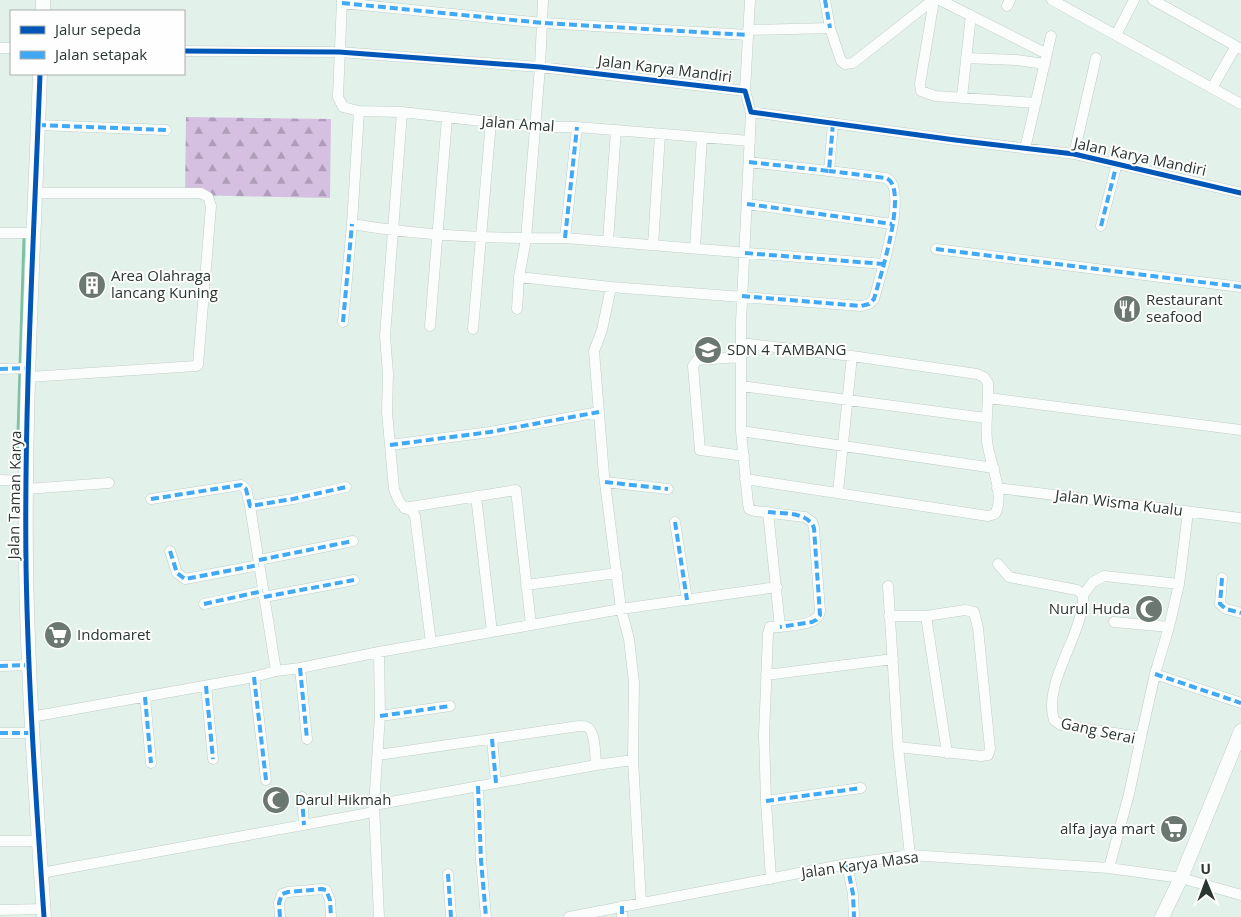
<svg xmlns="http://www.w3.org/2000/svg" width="1241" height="917" font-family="'Open Sans',sans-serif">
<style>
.forest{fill:url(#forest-firs)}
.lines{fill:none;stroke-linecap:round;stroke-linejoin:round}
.stream{stroke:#7ac2a2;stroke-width:3}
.street-casing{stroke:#c0cdc6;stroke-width:11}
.secondary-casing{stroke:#c0cdc6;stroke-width:15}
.street{stroke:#fbfdfc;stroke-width:10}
.secondary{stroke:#fbfdfc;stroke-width:14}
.quiet{stroke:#3fa9f5;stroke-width:4;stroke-dasharray:8 4;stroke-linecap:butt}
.cycleway-casing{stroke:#fefefe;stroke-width:8}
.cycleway{stroke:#0057b8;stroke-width:5}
.labels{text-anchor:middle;stroke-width:4;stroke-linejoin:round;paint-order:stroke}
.street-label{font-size:15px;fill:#2a3630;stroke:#fefefe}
.poi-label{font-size:15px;fill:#2a3630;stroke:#fefefe;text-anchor:start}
</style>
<defs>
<pattern id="forest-firs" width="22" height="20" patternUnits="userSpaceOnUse" patternTransform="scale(1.25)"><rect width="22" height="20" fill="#d6c0e2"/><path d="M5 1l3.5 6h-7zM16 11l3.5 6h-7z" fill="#ae9db8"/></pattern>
</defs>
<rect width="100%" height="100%" fill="#e2f2ea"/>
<path class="forest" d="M186,117L331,119L330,198L185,195Z"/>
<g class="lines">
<path class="stream" d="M17,468L24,237"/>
<g class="street-casing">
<path id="street" d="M342,0L338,97L343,107L359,111L402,112L535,127H577L750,141
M825,0L830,28L841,61L845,64L853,63L933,0
M934,0L920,84L921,91L935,96L1036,103
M940,0L1047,54
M1052,0L1241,104
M1153,0L1241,49
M342,3L543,23L748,35
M1007,6L1010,0
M748,30L830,28
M1116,35L1134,0
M0,48H11
M184,51L339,52L540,67L745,91L751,112L955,140L1074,154L1241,193
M966,58L1016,60L1045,64
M1212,88L1236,46
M745,91L750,0
M962,97L971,15
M402,112L385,336L388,374L387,412L394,489C399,502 399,505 412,511L415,516L431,643
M751,112L741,322V431L748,504L749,509L755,511L805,517L812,522L814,528L820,611C818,626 792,625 780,627
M38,125L166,130
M1025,149L1051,36
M1074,154L1096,58
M749,162L829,171L833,123
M747,204L892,224
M352,224C422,236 494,239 565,238L884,264
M1101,226L1117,163
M0,233H35
M565,238L577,127
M608,241L616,130
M653,245L660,134
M695,248L702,137
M936,249L1241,287
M519,277L611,287L861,306L869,304L874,299C879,280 910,187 886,178L829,171
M611,287L602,330L594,351L604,475L621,609L629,639L634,683L633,760L641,903
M517,309L519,277L526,239L540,67L543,0
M343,322L352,224L359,111
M430,326L447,118
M473,329L491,122
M741,343L852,356L977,374L984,377L988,383C989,403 985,422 987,441C989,461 1006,496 995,514L988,516L745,479
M741,357L697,360L693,366L700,450L744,456
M0,369L30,368
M29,377L196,366L198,365L211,206L208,197L201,193H36
M741,386L986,418
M989,398L1241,430
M741,431L994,468
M390,445L490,432L599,412
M0,480L26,481
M605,482L668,489
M997,488L1241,518
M26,489L109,483
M838,492L852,356
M476,496L492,632
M151,499L241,485L246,489L250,506L293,499L346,487
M250,506L276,671
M404,508L516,490L531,625
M768,512L780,627H770L768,634L764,735L766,801L771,879
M675,522L687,600
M170,551L177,573L185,579L259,565
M259,560L353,541
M998,564L1009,577L1077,590L1083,595
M1222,578L1220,604L1226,609L1241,613
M526,585L617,573
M888,586L898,747L910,855
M1083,595C1085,632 1042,683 1054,720L1061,725L1141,737L1129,794L1109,868
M1083,595L1093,582L1104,576L1179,584
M264,597L354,580
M204,604L263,591
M889,616H926L965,610L974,612L978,628L990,749L988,755L981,756L898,747
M926,616L947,753
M1114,622L1169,627
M379,652L380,716L374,805L379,917
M0,666L30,665
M300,668L307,739
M1155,674L1241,703
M766,675L893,659
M254,677L266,780
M206,686L213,759
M145,697L151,763
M380,716L450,706
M31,717L254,677L276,671L300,668L379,652L621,609L777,587
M0,733H32
M1141,737L1155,674L1169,627L1179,584L1188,512
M492,739L496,783
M378,755L579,726C581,726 586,726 587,727C596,731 595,757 596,765
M478,786L481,860L486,917
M302,797L304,825
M766,801L861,788
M374,805L596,765L633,760
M0,841H38
M847,864L853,894L854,917
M41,873L374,812
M448,874L451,917
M622,906V917
M0,910L44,909
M280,917L279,903L282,894L288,892L322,889L326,890L330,900L331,917
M569,917L847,864L910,855L1109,868L1181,878L1241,895"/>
</g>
<g class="secondary-casing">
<path id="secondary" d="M43,11V0
M40,74C34,237 24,402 26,565C28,683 36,800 44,917
M1162,917L1181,878L1241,731"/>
</g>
<use href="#street" class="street"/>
<use href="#secondary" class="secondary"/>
<path class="quiet" d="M825,0L830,28
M342,3L543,23L748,35
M38,125L166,130
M749,162L829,171L833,123
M747,204L892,224
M1101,226L1117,163
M565,238L577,127
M936,249L1241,287
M745,253L884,264
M742,296L861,306L869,304L874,299C879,280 910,187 886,178L829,171
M343,322L352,224
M0,369L30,368
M390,445L490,432L599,412
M605,482L668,489
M151,499L241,485L246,489L250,506L293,499L346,487
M768,512C783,514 807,511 814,528L820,615L816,620L812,622L780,627
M675,522L687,600
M170,551L177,573L185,579L259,565
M259,560L353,541
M1222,578L1220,604L1226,609L1241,613
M264,597L354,580
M204,604L263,591
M0,666L30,665
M300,668L307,739
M1155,674L1241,703
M254,677L266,780
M206,686L213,759
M145,697L151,763
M380,716L450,706
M0,733H32
M492,739L496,783
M478,786L481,860L486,917
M302,797L304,825
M766,801L861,788
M847,864L853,894L854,917
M448,874L451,917
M622,906V917
M280,917L279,903L282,894L288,892L322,889L326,890L330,900L331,917"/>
<g class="cycleway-casing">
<path id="cycleway" d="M184,51L339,52L540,67L745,91L751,112L955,140L1074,154L1241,193
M40,74C34,237 24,402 26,565C28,683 36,800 44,917"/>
</g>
<use href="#cycleway" class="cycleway"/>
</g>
<defs>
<g id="building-disc" transform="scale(1.4375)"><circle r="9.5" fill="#6a7871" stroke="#fefefe"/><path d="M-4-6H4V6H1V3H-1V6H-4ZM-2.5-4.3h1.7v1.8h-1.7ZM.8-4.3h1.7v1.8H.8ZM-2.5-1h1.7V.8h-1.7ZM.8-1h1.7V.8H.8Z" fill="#fff"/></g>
<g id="restaurant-disc" transform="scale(1.4375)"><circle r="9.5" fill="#6a7871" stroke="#fefefe"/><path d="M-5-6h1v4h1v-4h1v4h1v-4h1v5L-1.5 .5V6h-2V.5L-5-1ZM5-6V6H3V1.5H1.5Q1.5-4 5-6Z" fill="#fff"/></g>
<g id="school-disc" transform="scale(1.4375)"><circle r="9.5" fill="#6a7871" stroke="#fefefe"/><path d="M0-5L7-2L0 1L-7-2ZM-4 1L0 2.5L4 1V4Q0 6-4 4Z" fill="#fff"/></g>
<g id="mosque-disc" transform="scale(1.4375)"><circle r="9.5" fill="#6a7871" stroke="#fefefe"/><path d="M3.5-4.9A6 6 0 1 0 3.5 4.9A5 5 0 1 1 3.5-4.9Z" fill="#fff"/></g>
<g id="supermarket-disc" transform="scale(1.4375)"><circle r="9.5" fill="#6a7871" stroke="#fefefe"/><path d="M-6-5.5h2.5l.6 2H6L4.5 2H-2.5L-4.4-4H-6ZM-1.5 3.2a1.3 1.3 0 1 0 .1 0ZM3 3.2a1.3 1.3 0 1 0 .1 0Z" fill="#fff"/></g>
</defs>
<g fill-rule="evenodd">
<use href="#building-disc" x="92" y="285"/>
<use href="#restaurant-disc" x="1127" y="309"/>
<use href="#school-disc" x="708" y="350"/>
<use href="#mosque-disc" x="1149" y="609"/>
<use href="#supermarket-disc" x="58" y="635"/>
<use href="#mosque-disc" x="276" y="800"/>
<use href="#supermarket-disc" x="1174" y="829"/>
</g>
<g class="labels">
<g class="street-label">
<text transform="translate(665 69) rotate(7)" y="5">Jalan Karya Mandiri</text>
<text transform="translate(518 124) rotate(4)" y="5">Jalan Amal</text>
<text transform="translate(1140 157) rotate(12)" y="5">Jalan Karya Mandiri</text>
<text transform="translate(15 495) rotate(-89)" y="5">Jalan Taman Karya</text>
<text transform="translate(1119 503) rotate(7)" y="5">Jalan Wisma Kualu</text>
<text transform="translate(1098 731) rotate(12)" y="5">Gang Serai</text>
<text transform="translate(860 865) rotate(-8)" y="5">Jalan Karya Masa</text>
</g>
<g class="poi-label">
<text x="111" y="281">Area Olahraga<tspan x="111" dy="17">lancang Kuning</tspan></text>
<text x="1146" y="305">Restaurant<tspan x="1146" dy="17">seafood</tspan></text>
<text x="727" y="355">SDN 4 TAMBANG</text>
<text x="1130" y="614" text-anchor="end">Nurul Huda</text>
<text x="77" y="640">Indomaret</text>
<text x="295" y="805">Darul Hikmah</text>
<text x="1155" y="834" text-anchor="end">alfa jaya mart</text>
</g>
</g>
<rect x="10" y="10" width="175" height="65" fill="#fefefe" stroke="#a9aeac"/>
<rect x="20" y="26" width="25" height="8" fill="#0057b8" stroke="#a9aeac"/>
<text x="55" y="35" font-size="15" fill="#2a3630">Jalur sepeda</text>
<rect x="20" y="51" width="25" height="8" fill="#3fa9f5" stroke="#a9aeac"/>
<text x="55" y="60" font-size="15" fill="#2a3630">Jalan setapak</text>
<g transform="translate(1206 882) rotate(359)" stroke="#fefefe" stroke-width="4" paint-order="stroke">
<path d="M0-4L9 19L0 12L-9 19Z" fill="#2a3630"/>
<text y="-8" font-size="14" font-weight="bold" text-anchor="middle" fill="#2a3630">U</text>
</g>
</svg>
